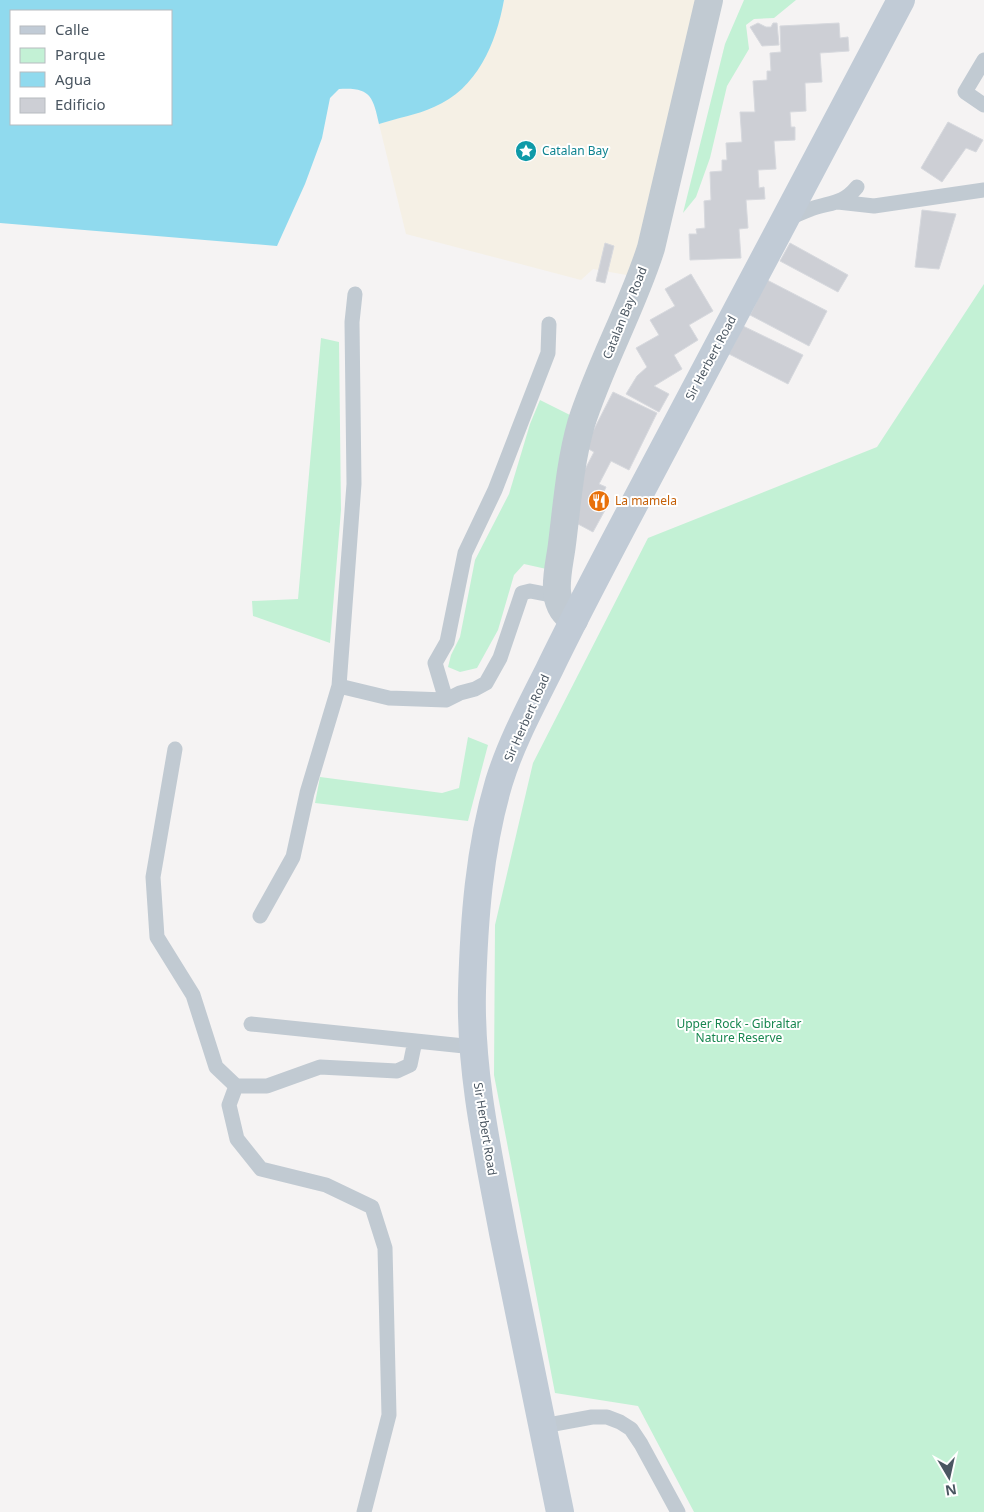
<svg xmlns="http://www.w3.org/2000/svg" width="984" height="1512" font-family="'Noto Sans',sans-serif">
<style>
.green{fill:#c3f1d5}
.sand{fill:#f5f0e5}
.water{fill:#90daee;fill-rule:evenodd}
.building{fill:#cdcfd5;stroke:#d7d9de}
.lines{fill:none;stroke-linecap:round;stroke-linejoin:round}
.service{stroke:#c1cad2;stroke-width:15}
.minor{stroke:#c1cad2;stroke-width:28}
.secondary{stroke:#c1cbd6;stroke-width:28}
.labels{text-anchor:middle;stroke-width:4;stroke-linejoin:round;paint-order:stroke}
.culture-label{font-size:12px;fill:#0d838f;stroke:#fff;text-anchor:start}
.street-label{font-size:12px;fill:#4a5661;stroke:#fff}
.food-label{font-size:12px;fill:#c56008;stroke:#fff;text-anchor:start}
.park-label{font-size:12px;fill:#17864f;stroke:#fff}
</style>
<rect width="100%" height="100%" fill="#f5f3f3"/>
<path class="green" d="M744,0H796L774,18L754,19L746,25L749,49L727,86L710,158L696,197L683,213L725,44Z
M984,284V1512H694L638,1406L555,1393L494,1075L495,925L533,763L648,538L877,447Z
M321,338L339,342L341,510L330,643L253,616L252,601L298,599Z
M540,400L576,418L551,570L524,564L514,575L498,630L477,668L460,672L448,667L451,655L460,637L475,560L509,494L530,424Z
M468,737L488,745L468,821L315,803L320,777L442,793L459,788Z"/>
<path class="sand" d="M504,0H699L632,276L593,269L581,280L406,234L379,124L433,108L502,10Z"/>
<path class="water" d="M0,0H504C496,44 477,89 434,107C417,115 397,118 379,124C373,96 370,87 339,89L330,98L322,138L305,184L277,246L0,223ZM11,11H171V124H11Z"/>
<path class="building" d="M758,23L766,27H771L773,23H777L779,45L762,46L750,27Z
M839,23L840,38L848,37L849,51L820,53L822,82L805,83L806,111L790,112L791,127H795V140L774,141L776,169L758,170L759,188L764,187L765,199L746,200L748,228L739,229L741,258L690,260L689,234H697L696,229L705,228L704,201L711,200L710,172L722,171V160H727L726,143L742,142L740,112H755L753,81L767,80V71H771L770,53L781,52L780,26Z
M948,122L983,140L976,152L966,148L942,182L921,168Z
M922,210L956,214L939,269L915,267Z
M605,243L614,246L605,283L596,281Z
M790,243L848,275L838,292L780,261Z
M691,274L713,311L689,325L698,340L674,355L682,369L654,386L669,394L659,412L626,394L637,376L647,367L636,348L659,335L650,320L675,306L665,289Z
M767,280L827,311L809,346L750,315Z
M743,326L803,355L788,384L729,354Z
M613,392L657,413L629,470L611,461L599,484L606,487L602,496L610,501L593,532L578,524L580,479L594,452L585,447Z"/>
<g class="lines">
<path class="service" d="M984,60L965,92L984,105
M838,202L874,206L984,190
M785,220C794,216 803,212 811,209C832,202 843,204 857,187
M339,686L389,698L446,700L460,693L475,689L486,683L500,658L522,593L530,591L556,596
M446,700L435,663L447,642L465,553L495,490L548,353L549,324
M175,749L153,877L157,937L193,995L216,1067L236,1086H267L320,1067L397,1071L410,1065L415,1041
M260,916L293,857L307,793L339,686L354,484L352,322L355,294
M251,1024L474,1047
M236,1086L229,1105L237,1139L261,1169L326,1185L372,1207L385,1248L389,1415L364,1512
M543,1426L592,1417H607L620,1422L631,1429L641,1444L678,1512"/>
<path class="minor" d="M574,620C547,604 559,570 562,544C567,504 570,463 581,424C600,364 632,308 651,248L709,0"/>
<path class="secondary" d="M560,1512C541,1419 522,1326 503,1233C488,1153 470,1073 472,991C474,921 479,849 499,782C511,743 531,706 549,670C577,612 608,554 638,497C726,331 813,165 901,0"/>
</g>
<defs>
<g id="sight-disc" transform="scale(1.125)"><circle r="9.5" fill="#0f9aa8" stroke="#fff"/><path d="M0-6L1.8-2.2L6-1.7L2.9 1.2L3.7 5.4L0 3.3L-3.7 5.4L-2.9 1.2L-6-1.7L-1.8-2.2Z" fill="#fff"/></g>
<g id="restaurant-disc" transform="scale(1.125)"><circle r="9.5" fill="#e8710a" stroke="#fff"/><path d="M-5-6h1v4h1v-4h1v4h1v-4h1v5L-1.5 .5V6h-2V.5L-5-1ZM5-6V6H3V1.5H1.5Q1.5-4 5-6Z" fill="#fff"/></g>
</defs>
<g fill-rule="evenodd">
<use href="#sight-disc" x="526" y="151"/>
<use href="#restaurant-disc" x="599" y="501"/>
</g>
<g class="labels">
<g class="culture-label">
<text x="542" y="155">Catalan Bay</text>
</g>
<g class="street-label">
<text transform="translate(625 313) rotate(-68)" y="4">Catalan Bay Road</text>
<text transform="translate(711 358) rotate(-62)" y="4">Sir Herbert Road</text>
<text transform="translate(527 718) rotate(-66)" y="4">Sir Herbert Road</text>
<text transform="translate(485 1129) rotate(81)" y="4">Sir Herbert Road</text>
</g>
<g class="food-label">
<text x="615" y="505">La mamela</text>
</g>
<g class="park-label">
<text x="739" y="1028">Upper Rock - Gibraltar<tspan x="739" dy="14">Nature Reserve</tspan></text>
</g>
</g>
<rect x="10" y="10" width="162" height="115" fill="#ffffff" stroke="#b7bbc0"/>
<rect x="20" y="26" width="25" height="8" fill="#c1cbd6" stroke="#b7bbc0"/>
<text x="55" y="35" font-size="15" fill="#4a5661">Calle</text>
<rect x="20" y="48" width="25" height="15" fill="#c3f1d5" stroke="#b7bbc0"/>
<text x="55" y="60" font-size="15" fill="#4a5661">Parque</text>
<rect x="20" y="72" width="25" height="15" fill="#90daee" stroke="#b7bbc0"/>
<text x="55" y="85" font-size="15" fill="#4a5661">Agua</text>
<rect x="20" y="98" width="25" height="15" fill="#cdcfd5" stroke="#b7bbc0"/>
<text x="55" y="110" font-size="15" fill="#4a5661">Edificio</text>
<g transform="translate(949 1477) rotate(171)" stroke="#ffffff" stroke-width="4" paint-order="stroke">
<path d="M0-4L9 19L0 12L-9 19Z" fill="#4a5661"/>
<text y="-8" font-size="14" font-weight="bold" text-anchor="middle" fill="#4a5661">N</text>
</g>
</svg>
